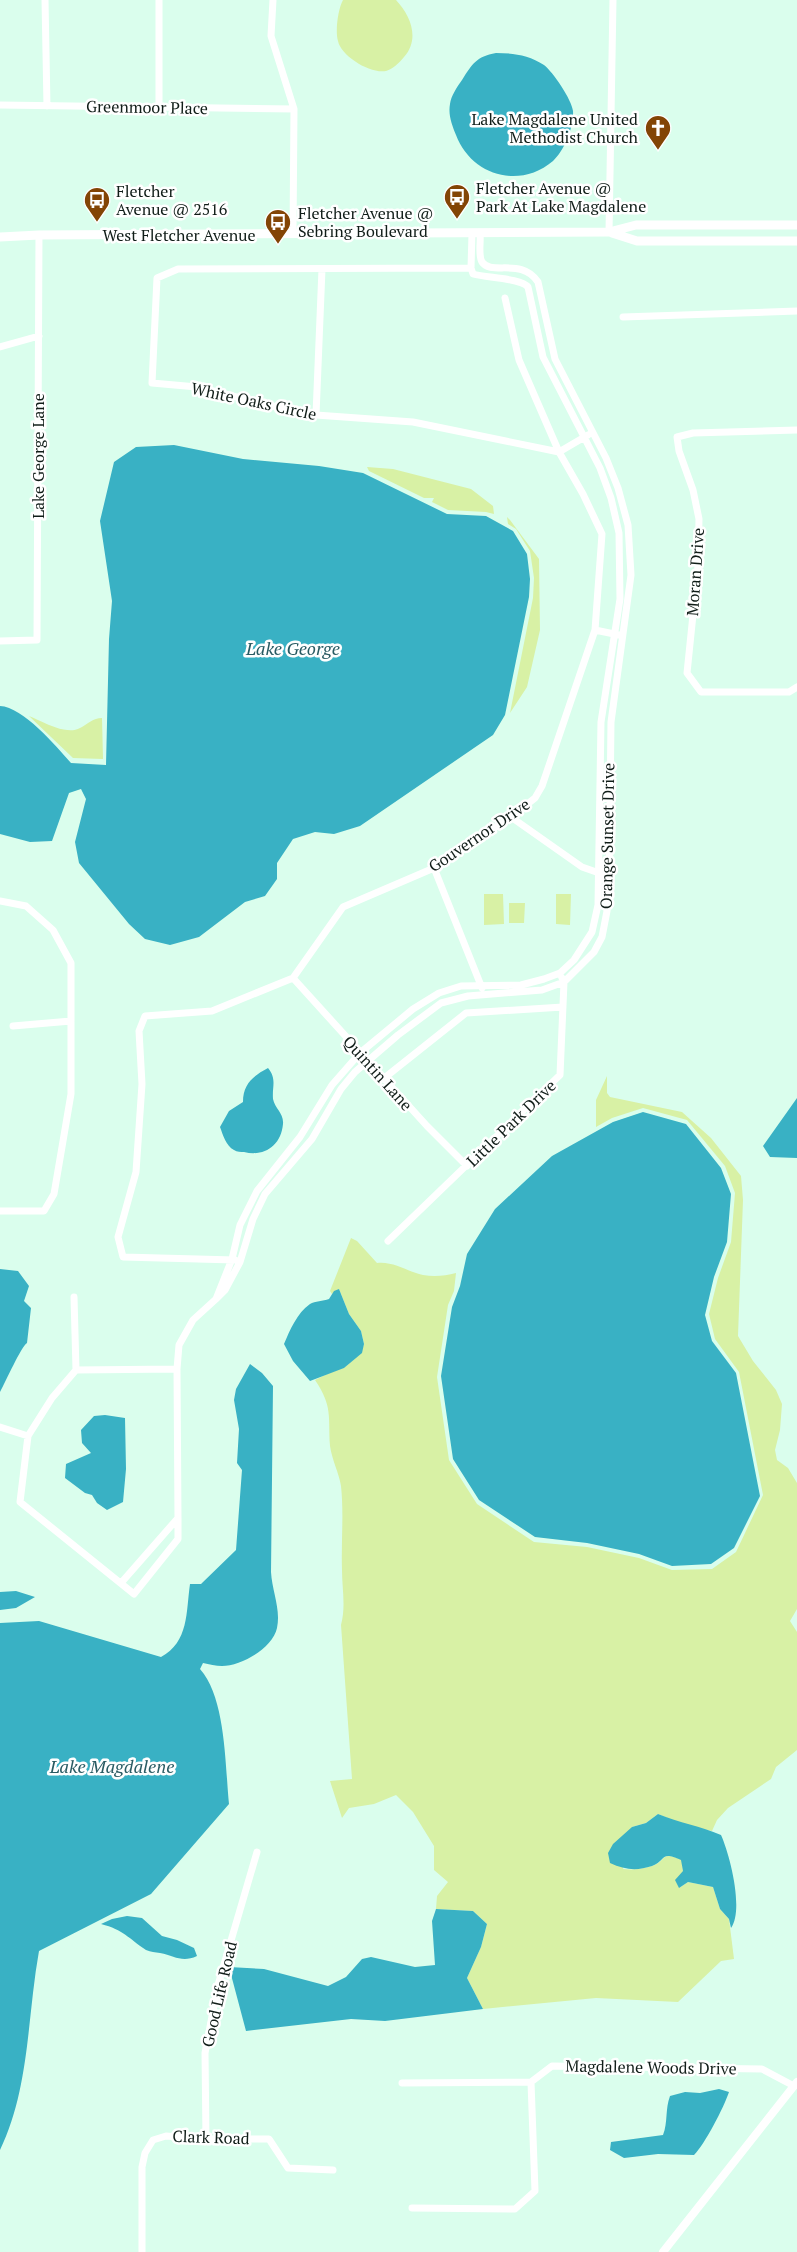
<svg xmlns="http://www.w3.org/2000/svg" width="797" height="2252" font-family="'PT Serif',serif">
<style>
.green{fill:#d8f1a5}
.water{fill:#39b1c4}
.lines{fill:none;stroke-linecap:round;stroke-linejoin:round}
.minor{stroke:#fff;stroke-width:7}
.tertiary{stroke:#fff;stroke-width:8}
.secondary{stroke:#fff;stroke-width:9}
.labels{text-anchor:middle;stroke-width:5;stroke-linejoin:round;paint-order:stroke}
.street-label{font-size:16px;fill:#101d18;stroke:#fff}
.poi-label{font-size:16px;fill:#101d18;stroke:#fff;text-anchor:start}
.water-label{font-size:18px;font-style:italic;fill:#295b63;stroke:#fff}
</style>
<rect width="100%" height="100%" fill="#dafeed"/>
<path class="green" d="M343,0H396C411,16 420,39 404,57C399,63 393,69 386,71C370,74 341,56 338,41C335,31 338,9 343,0Z
M367,467L393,469L471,489L493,506L494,514L486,512L448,510L432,502L434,498H424L369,471Z
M507,517L510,520L539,559L540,630L527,687L510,713L533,598L534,578L530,551L516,529L508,524Z
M29,716C42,721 66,736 80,728C88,724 93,718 102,718L103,759L73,758Z
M484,894H503L504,924L484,925Z
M556,894H571L570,925L556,924Z
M509,903H525L524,923H509Z
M607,1076V1093L610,1097L682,1112L711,1138L741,1176L743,1200L738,1336L753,1361L776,1390L782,1404L780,1430L775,1450L777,1460L788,1468L797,1483V1609L790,1621L797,1632V1750L776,1767L771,1779L728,1808L717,1820L712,1831L684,1825L658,1814L646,1823L632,1827L623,1869C633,1870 642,1869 652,1866C667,1861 660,1850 682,1860L683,1871L679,1888L688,1882L713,1887L720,1909L729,1919L734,1959L721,1961L678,2002L596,1998L483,2009L467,1978L481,1947L487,1924L473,1911L436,1909L437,1896L448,1882L434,1870V1846L413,1812L396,1795L374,1804L349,1808L342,1818L330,1781L352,1779L341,1625C346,1606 342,1589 342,1570C341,1542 344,1514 341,1486C339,1473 332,1460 330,1446C328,1416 333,1407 315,1380L337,1369L344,1368L361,1353L364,1344L361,1331L349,1314L339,1289L332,1294L330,1291L351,1238L357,1241L377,1263C393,1261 406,1271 423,1275C434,1277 445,1276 456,1273L454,1291L448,1305L437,1377L449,1460L477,1504L534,1542L587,1547L639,1558L672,1570L712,1569L736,1552L763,1495L739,1372L715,1339L709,1314L718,1278L731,1242L735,1193L725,1166L687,1120L643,1108L612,1118L596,1127V1100Z"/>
<path class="water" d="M496,53C513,53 529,55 544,65C553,72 572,100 573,111C574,127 564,151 553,161C519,190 471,175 456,135C452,125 448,115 450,104C451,96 457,87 462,80C473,63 476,57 496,53Z
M174,445L243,459L319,466L363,473L447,514L486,516L513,531L527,554L530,579L529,597L505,715L493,735L360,826L334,834L315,832L293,839L277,863V879L265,896L245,902L199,937L170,945L145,939L129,924L79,863L75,842L86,799L81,789L69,793L52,841L30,842L0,834V706C23,707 56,746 71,763L106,765L109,639L112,601L100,521L114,462L136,447Z
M268,1068C277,1079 272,1086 273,1099C275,1109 284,1113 283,1124C281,1146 264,1157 244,1152C241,1152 237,1152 234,1150C226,1146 223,1135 220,1127L229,1111L243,1102C243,1084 253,1076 268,1068Z
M797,1098V1158L770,1157L763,1146Z
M643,1112L686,1124L721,1168L731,1194L727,1242L714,1277L705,1315L712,1341L736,1373L760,1496L734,1548L711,1564L672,1566L639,1554L587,1543L535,1537L479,1500L453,1459L441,1376L452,1307L460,1286L467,1254L495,1209L552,1156L613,1122Z
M0,1269L18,1271L29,1286L24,1301L31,1308L27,1343C21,1347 6,1381 0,1392Z
M339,1289L349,1314L361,1331L364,1344L362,1353L344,1368L310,1381L293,1361L284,1344C290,1330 297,1313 310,1304C315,1301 323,1301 329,1299L334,1291Z
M250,1364L262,1373L273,1386L271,1572C272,1591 281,1609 277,1628C273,1648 241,1666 222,1666C216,1666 209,1664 203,1663L200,1669C226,1698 225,1765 229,1804L151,1894L39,1951C27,2017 30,2088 0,2150V1623L39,1621L161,1657C189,1642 186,1612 190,1584H201L236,1550L242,1470L237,1463L239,1429L234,1400L236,1389Z
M105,1415L125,1418L126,1469L123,1502L107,1510L97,1503L92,1495L85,1493L65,1478L66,1464L91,1453L82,1443L81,1430L94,1416Z
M16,1591L35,1597L16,1608L0,1610V1592Z
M658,1814C679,1823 701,1826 721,1835C730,1855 744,1910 731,1928L729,1919L720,1909L713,1887L688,1882L679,1888L675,1880L683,1871L681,1860C660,1850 666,1861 652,1866C637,1871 625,1870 610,1863L608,1853L613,1844L632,1827L646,1823Z
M436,1909L473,1911L487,1924L481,1947L467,1978L483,2009L385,2021L351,2019L246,2031L229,1967L264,1969L328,1986L346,1977L362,1959L371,1957L415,1967L435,1965L432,1921Z
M127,1916L142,1918L162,1936L177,1940L194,1948L197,1956C182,1963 175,1956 160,1953C155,1952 151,1952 146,1950C128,1938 124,1930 101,1924L112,1919Z
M719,2089L729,2092C724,2107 705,2144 694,2155L658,2154L624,2158L610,2150L611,2142L663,2135C668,2122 665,2109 670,2096L685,2092L700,2093Z"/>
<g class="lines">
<path class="minor" d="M45,0L47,106
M159,0V107
M273,0L271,36L294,109L293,234
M0,105L294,109
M609,232L613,0
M472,234L471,268L473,274C487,278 521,278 528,287L543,357L600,468L611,498L619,533L620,599L601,722L598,905L592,932L574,960L560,973L544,979L521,985L461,986L439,993L413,1009L360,1053L332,1085L300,1137L257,1191L240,1225L232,1259L216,1299L225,1290L240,1262L253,1219L265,1194L312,1139L341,1089L355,1072L398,1035L441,1003L468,996L542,990L564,982L594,952L602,937L607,911L609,888L611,722L631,575L628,525L618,488L606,458L555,359L538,282C522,257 491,276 482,262C478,256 481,241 480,234
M471,268L178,269L157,278L152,383L197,387L285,409L316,415L413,422L559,452
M623,317L797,311
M0,347L39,336
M316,415L322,269
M797,430L693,433L677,437L679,451L693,490L699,519L698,566L687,673L701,692H789L797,687
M559,452L588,435
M595,630L619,635
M0,641L37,640L39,235
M511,817L582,867L602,874
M434,868L482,988
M0,901L26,906L53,930L71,963V1094L54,1194L44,1211H0
M293,978L427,1126L467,1166
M13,1026L71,1021
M383,1079L466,1013L563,1007
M388,1241L560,1075L564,982L562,978
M235,1260L123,1257L118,1237L136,1172L142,1084L139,1031L145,1016L212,1011L293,978L343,907L434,868L511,817L535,798L542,786L595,630L602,534L583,494L559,452L519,360L505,298
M74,1297L76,1370L52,1398L28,1436L20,1502L134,1594L178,1539V1518L121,1583
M76,1370L177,1369
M0,1427L28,1436
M178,1518L177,1369L179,1345L193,1320L216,1299
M402,2083L531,2082
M206,2139L205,2053L218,1985L257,1852
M412,2208L515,2209L535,2191L531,2082L552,2066L762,2069L794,2086
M142,2252V2167L145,2153L153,2140L166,2136L206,2139H269L288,2168L333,2170"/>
<path class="tertiary" d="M663,2252L797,2082"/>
<path class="secondary" d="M612,233L637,241H797
M0,237L39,235L609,232L636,225H797"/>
</g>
<defs>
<g id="church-pin" transform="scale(1.35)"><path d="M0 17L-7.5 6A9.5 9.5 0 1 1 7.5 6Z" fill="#834505" stroke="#fff"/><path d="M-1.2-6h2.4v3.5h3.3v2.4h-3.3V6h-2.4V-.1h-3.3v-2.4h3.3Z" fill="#fff"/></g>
<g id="bus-pin" transform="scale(1.35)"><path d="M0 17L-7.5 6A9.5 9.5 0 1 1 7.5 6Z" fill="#834505" stroke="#fff"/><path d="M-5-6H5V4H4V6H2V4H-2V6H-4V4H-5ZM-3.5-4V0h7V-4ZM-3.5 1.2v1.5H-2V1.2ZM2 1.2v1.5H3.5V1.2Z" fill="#fff"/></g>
</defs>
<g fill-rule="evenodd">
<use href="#church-pin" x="658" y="128"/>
<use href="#bus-pin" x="457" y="197"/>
<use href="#bus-pin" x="97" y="200"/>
<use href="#bus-pin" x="278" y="222"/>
</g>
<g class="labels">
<g class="street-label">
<text transform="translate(147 107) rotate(1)" y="6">Greenmoor Place</text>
<text x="179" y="241">West Fletcher Avenue</text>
<text transform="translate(254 401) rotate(12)" y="6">White Oaks Circle</text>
<text transform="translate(38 456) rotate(-90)" y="6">Lake George Lane</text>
<text transform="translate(695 572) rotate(-86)" y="6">Moran Drive</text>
<text transform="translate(479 835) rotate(-34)" y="6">Gouvernor Drive</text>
<text transform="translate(607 836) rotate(-89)" y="6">Orange Sunset Drive</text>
<text transform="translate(378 1073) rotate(48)" y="6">Quintin Lane</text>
<text transform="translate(511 1123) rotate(-44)" y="6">Little Park Drive</text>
<text transform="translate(219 1994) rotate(-77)" y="6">Good Life Road</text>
<text transform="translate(651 2067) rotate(1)" y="6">Magdalene Woods Drive</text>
<text transform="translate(211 2137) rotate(2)" y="6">Clark Road</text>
</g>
<g class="poi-label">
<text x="638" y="125" text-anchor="end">Lake Magdalene United<tspan x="638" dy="18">Methodist Church</tspan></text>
<text x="476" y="194">Fletcher Avenue @<tspan x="476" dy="18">Park At Lake Magdalene</tspan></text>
<text x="116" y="197">Fletcher<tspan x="116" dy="18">Avenue @ 2516</tspan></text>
<text x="298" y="219">Fletcher Avenue @<tspan x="298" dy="18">Sebring Boulevard</tspan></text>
</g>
<g class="water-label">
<text x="293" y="655">Lake George</text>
<text x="112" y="1773">Lake Magdalene</text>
</g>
</g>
</svg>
